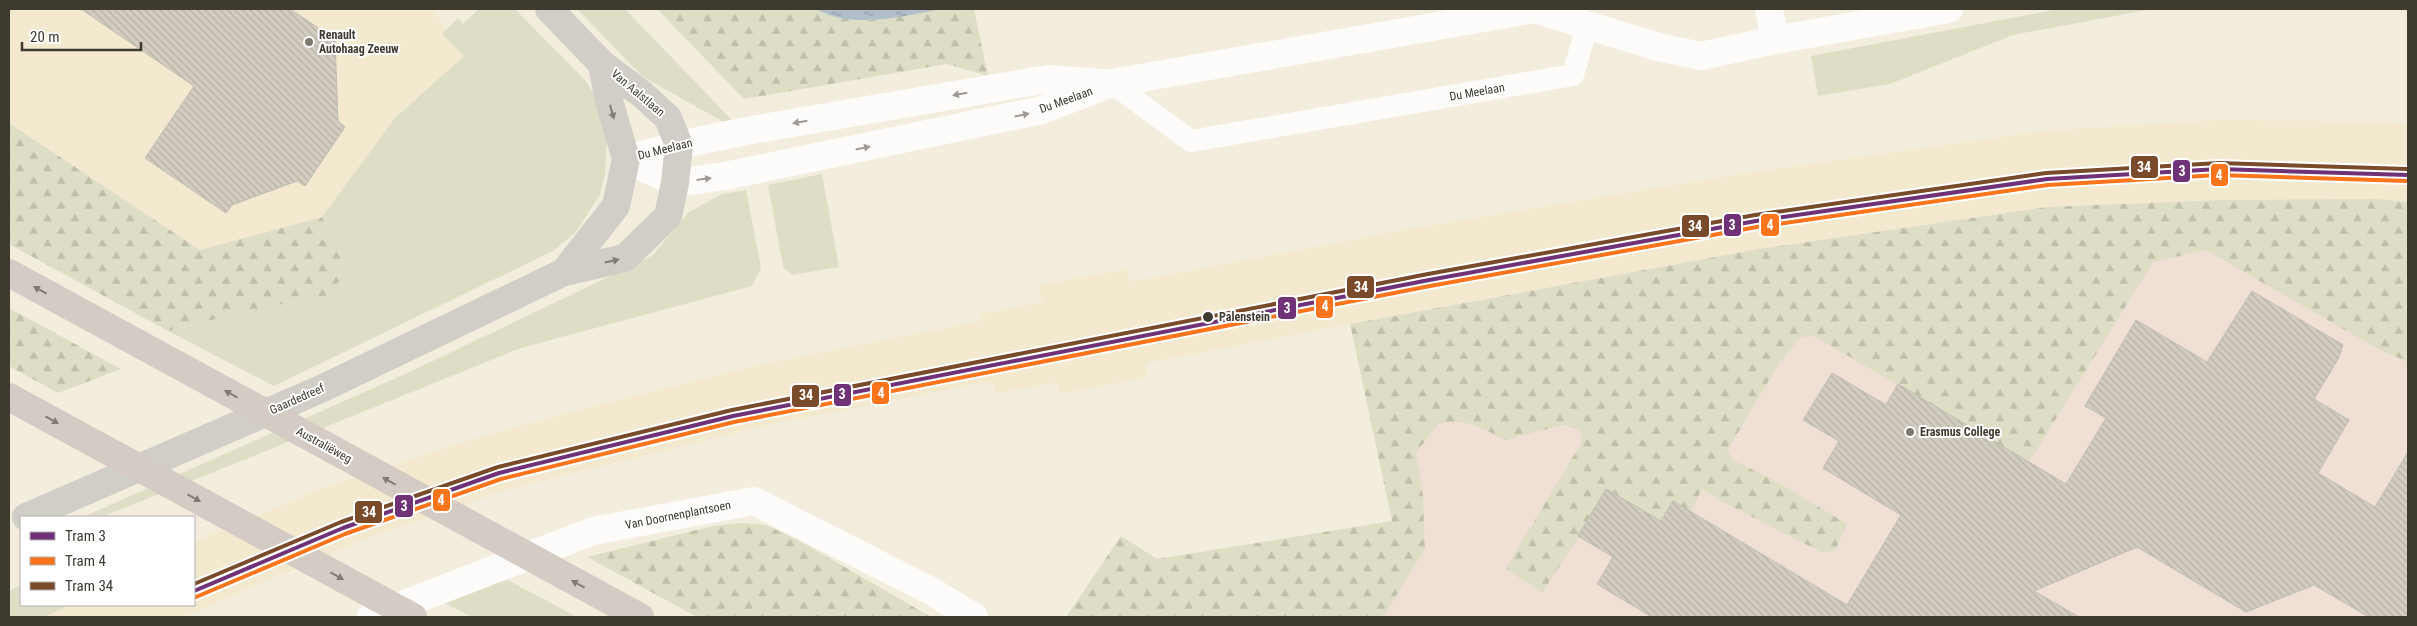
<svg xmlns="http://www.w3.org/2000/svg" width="2417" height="626" font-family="'Roboto Condensed',sans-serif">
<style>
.built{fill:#f2e9ce}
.education{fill:#f0dfd4}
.grass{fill:#dedec6}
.forest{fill:url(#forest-firs)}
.water{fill:url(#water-ripples)}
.building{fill:url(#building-back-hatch);stroke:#c1bdb1}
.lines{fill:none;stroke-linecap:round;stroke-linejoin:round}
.lane{stroke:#fdfcfa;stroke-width:22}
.street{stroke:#fdfcfa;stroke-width:28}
.secondary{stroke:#d1cec7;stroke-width:28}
.primary{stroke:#d3cbc4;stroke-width:28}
.tram-1-casing{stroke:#fff;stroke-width:8}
.tram-2-casing{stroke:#fff;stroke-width:8}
.tram-3-casing{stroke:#fff;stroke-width:8}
.tram-1{stroke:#703276;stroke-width:4}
.tram-2{stroke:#fc751c;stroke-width:4}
.tram-3{stroke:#7a4b2a;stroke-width:4}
.oneway{fill:#9e9b94}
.oneway2{fill:#807d73}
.oneway3{fill:#817b72}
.poi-dot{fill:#7d796c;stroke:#fff;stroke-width:2}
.stop-dot{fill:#3e3a2f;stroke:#fff;stroke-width:2}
.labels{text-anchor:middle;stroke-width:4;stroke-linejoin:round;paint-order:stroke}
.poi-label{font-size:12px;font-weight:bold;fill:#3e3a2f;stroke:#fff;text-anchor:start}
.street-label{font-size:12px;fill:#3e3a2f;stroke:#fff}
.stop-label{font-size:12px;font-weight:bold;fill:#3e3a2f;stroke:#fff;text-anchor:start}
.line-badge{stroke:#fff;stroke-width:2}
.badge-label{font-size:14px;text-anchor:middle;font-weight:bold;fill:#fff}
</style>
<defs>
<pattern id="forest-firs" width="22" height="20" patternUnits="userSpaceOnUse" patternTransform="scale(1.25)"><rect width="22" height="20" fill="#dedec6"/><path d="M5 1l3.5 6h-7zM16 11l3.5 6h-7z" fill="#c0bfaa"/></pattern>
<pattern id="water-ripples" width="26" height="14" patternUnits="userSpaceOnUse" patternTransform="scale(1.25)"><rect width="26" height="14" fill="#b0bfca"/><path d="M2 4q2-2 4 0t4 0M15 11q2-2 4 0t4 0" fill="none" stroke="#919ca4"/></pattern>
<pattern id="building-back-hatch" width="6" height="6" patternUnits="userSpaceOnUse" patternTransform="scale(1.25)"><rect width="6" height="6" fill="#d2cdc0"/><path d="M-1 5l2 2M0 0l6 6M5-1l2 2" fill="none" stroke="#b5b1a5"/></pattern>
</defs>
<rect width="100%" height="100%" fill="#f3edde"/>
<path class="built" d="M9,9H433L464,56L395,118L322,217L200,250L9,123Z
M2219,120L2386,122L2408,125V202L2376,199L2221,200L2048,207L1759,249L1434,308L1146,363L1147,377L1060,394L1057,382L995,394L992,381L767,425L505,490L352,544L183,617H45L69,605H194V542L325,487L487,435L605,403L753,366L982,321L980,314L1042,302L1039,285L1127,269L1130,282L1414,228L1746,173L2042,131Z"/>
<path class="education" d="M2142,217L2408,254V617H1359L1410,526L1413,338Z"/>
<path class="grass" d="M479,9H515L586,81L595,96L607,138L605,175L600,195L575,233L553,251L274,386L168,331L239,313L348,264L322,217L395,118L464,56L442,34L458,18L463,24Z
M577,9H625L732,120L724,122L643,77Z
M2059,9H2153L2013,35L1890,84L1818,96L1811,56Z
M822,174L839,267L792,275L783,267L768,185Z
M746,190L761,268L752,286L521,348L102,517H83L416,369L652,256L689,212L722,194Z
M508,580L577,617H471L445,603L481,587Z
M21,585V605H69L45,617H9V591Z"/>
<path class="forest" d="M657,9H816L873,20L941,9H974L988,76L947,64L744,99Z
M9,123L200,250L322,217L348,264L332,294L239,313L168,331L9,244Z
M2376,199L2408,202V362L2378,349L2206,250L2153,262L2029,462L1814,336L1801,337L1780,362L1728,449L1732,460L1772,479L1847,524L1835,551L1821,552L1719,500L1702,489L1691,512L1663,523L1580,535L1542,593L1506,568L1582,442L1579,429L1563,425L1505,440C1479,427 1468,418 1438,424L1416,453L1423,496L1425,549L1383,617H1066L1121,536L1157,559L1392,521L1350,324L1759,249L2048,207L2221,200Z
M9,308L121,369L58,393L9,366Z
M740,523L766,525L798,540L931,617H697L587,557L713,526Z"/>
<path class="water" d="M816,9H941C903,16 853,30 816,9Z"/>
<path class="building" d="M81,9H290L335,39L338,121L345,127L305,186L297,181L232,205L226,213L145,158L194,86Z
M2252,291L2343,345L2338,359L2314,399L2349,420L2318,473L2375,507L2408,452V617H2369L2314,585L2246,612L2137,547L2034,591L2079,617H1652L1597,584L1613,557L1578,536L1606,489L1661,521L1673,501L1847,605L1901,515L1823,468L1839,441L1803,420L1832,373L1886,405L1898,384L2066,484L2106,418L2085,406L2136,320L2207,362Z"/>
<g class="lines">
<path class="lane" d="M1112,83L1191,141L1573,75L1587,26"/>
<path class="street" d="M1769,9L1775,40
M626,159L675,183L725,176L1042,110L1112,83L1535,9L1658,47L1701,56L1775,40L1949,9
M626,159L679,145L746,131L1048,79L1103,83
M371,617L593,531L754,501L931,591L974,617"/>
<path class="secondary" d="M564,272L616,206L626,159L608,97L602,64
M26,517L323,388L564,272L625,258L668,216L675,183L679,145L668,118L643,95L602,64L549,9"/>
<path class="primary" d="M9,273L640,617
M9,397L413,617"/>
<g class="tram-1-casing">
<path id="tram-1" d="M194,591L343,528L499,473L733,416L1429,280L1756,221L2047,179L2219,169L2408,175"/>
</g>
<g class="tram-2-casing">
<path id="tram-2" d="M196,597L345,534L501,479L734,422L1430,286L1757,227L2048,185L2219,175L2408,181"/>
</g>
<g class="tram-3-casing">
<path id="tram-3" d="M194,584L341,522L498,467L732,410L1428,274L1755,215L2046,173L2219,163L2408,169"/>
</g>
<use href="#tram-1" class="tram-1"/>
<use href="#tram-2" class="tram-2"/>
<use href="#tram-3" class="tram-3"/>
</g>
<defs><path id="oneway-solid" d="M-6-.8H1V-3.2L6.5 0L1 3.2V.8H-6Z" transform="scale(1.25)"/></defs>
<g class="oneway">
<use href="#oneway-solid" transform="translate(960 94) rotate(170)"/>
<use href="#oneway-solid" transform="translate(1022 115) rotate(-12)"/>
<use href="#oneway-solid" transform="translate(800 122) rotate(170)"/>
<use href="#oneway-solid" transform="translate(863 148) rotate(-12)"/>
<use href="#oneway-solid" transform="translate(704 179) rotate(-7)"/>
</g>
<g class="oneway2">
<use href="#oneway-solid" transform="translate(612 112) rotate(74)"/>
<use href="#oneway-solid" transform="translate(612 261) rotate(-12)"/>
</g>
<g class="oneway3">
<use href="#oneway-solid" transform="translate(40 290) rotate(-151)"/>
<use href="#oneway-solid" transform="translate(231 394) rotate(-151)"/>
<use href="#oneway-solid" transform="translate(52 420) rotate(29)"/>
<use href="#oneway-solid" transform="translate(389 481) rotate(-151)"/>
<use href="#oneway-solid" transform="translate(194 498) rotate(29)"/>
<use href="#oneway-solid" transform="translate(337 576) rotate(29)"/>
<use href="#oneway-solid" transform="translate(578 584) rotate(-151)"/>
</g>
<g class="poi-dot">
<circle cx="309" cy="42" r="5"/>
<circle cx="1910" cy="432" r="5"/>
</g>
<circle class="stop-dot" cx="1208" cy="317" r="6"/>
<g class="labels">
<g class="poi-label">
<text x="319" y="39">Renault<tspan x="319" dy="14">Autohaag Zeeuw</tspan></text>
<text x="1920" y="436">Erasmus College</text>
</g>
<g class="street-label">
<text transform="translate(1477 92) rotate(-10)" y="4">Du Meelaan</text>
<text transform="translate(638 93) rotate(40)" y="4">Van Aalstlaan</text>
<text transform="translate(1066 100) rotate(-20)" y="4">Du Meelaan</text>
<text transform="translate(665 149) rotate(-14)" y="4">Du Meelaan</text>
<text transform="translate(297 399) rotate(-24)" y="4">Gaardedreef</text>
<text transform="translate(324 445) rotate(29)" y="4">Australiëweg</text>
<text transform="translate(678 515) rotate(-11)" y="4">Van Doornenplantsoen</text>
</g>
<g class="stop-label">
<text x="1219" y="321">Palenstein</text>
</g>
</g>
<g class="line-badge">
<rect x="2130" y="155" width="29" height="24" rx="5" fill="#7a4b2a"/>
<rect x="2172" y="159" width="19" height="24" rx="5" fill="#703276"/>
<rect x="2210" y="163" width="19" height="24" rx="5" fill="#fc751c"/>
<rect x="1760" y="213" width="20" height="24" rx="5" fill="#fc751c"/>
<rect x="1723" y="213" width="19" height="24" rx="5" fill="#703276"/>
<rect x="1681" y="214" width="29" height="24" rx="5" fill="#7a4b2a"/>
<rect x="1346" y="275" width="29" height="24" rx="5" fill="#7a4b2a"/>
<rect x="1315" y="295" width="19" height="24" rx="5" fill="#fc751c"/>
<rect x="1277" y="296" width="20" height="24" rx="5" fill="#703276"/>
<rect x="871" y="381" width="19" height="24" rx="5" fill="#fc751c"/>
<rect x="833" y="383" width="19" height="24" rx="5" fill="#703276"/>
<rect x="791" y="384" width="29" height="24" rx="5" fill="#7a4b2a"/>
<rect x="432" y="488" width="19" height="24" rx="5" fill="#fc751c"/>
<rect x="394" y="494" width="20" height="24" rx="5" fill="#703276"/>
<rect x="354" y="500" width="29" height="24" rx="5" fill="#7a4b2a"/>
</g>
<g class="badge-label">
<text x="2144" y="172">34</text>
<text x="2182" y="176">3</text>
<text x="2219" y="180">4</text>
<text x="1770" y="230">4</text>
<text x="1732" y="230">3</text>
<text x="1695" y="231">34</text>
<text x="1361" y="292">34</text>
<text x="1325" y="311">4</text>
<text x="1287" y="313">3</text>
<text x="881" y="398">4</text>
<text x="842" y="399">3</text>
<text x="806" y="400">34</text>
<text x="441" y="505">4</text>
<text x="404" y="511">3</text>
<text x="369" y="517">34</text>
</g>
<rect width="2417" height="626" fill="none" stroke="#3e3a2f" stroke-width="20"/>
<rect x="20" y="516" width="175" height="90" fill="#ffffff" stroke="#b2b0ac"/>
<rect x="30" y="532" width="25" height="8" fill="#703276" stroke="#b2b0ac"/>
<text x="65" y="541" font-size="15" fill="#3e3a2f">Tram 3</text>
<rect x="30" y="557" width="25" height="8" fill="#fc751c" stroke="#b2b0ac"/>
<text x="65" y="566" font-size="15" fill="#3e3a2f">Tram 4</text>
<rect x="30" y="582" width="25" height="8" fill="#7a4b2a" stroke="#b2b0ac"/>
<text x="65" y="591" font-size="15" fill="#3e3a2f">Tram 34</text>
<path d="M22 42v8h119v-8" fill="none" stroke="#3e3a2f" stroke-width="2.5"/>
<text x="30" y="42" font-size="15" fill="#3e3a2f" stroke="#ffffff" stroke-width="4" paint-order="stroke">20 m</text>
</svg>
